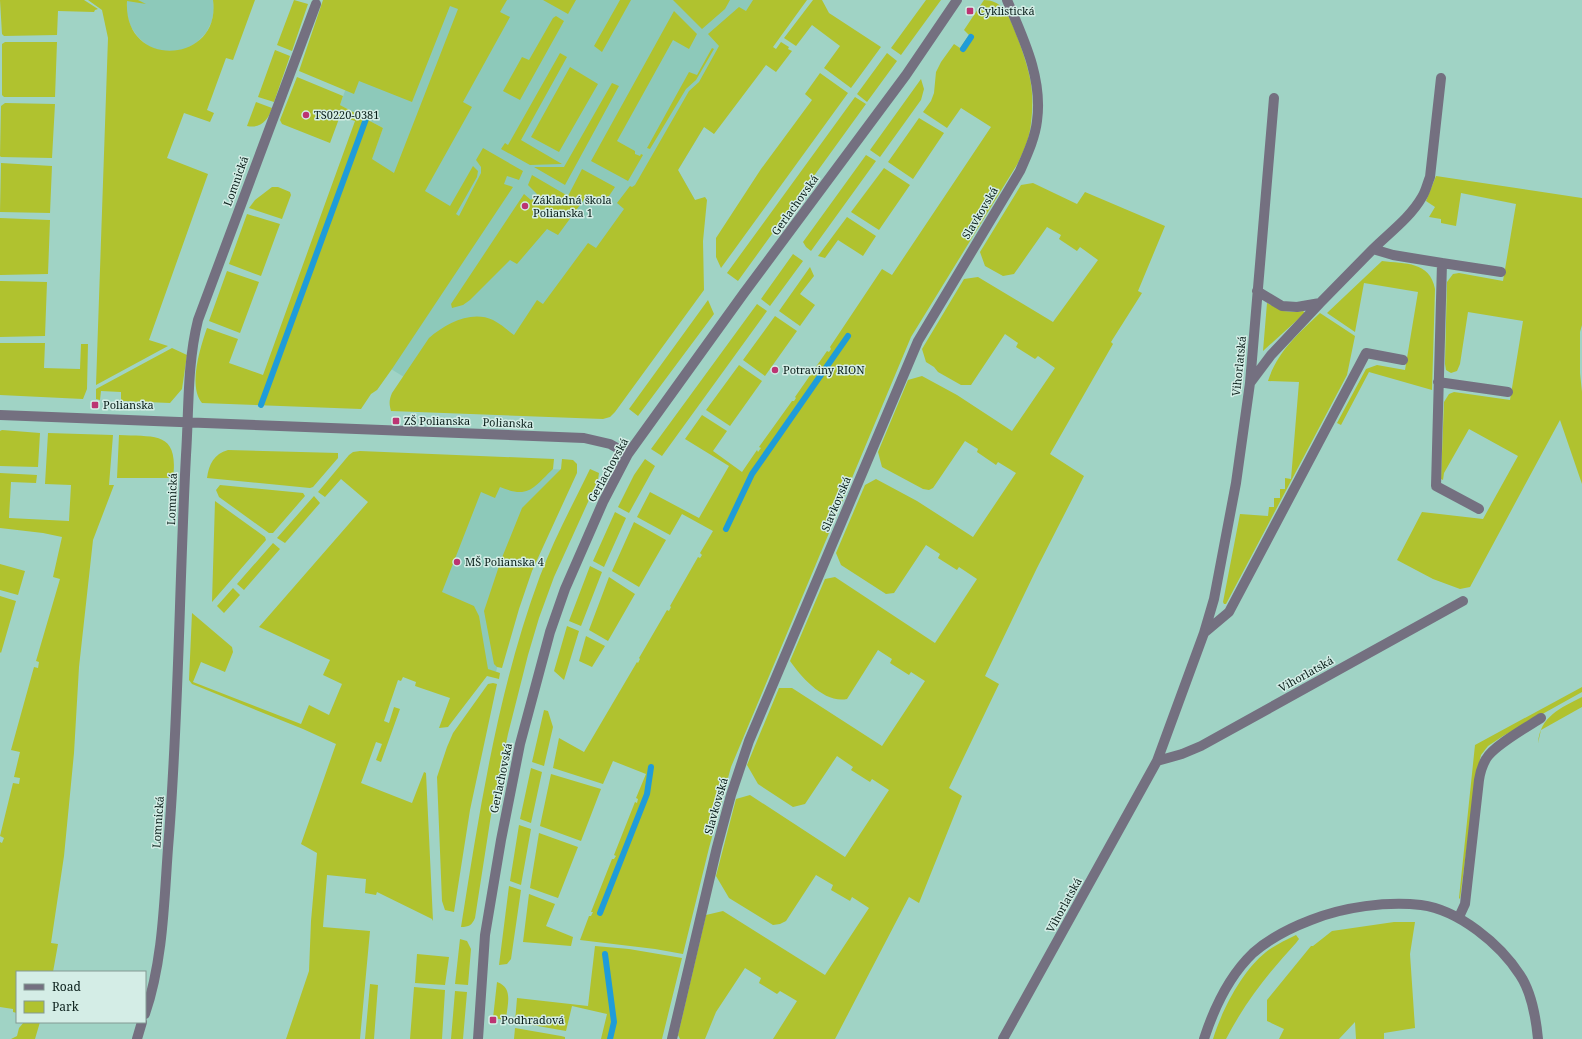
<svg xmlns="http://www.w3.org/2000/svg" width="1582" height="1039" font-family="'Noto Serif',serif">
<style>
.built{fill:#8dc9ba}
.green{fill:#b0c22f}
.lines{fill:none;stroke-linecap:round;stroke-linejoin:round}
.stream{stroke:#1f9cd9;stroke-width:6}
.minor{stroke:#747080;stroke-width:10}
.poi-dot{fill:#bc3473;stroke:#d4ede6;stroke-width:1.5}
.labels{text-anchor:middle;stroke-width:3;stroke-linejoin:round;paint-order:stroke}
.poi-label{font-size:11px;fill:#091e19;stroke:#d4ede6;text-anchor:start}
.street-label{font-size:11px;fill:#091e19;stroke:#d4ede6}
</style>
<rect width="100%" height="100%" fill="#a0d3c5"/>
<path class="built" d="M127,0H213L214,9L212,21L206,33L197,42L186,49L173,51H160L148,46L138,37L131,27L127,15Z
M377,0H781L678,170L695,200V280L404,377L391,369L377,390L336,257L383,128L340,105Z
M390,463L573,470L561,496L502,647L496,672L377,631Z"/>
<path class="green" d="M0,0H84L98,9L95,10L94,12L58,11L57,35L4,36L2,34Z
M88,0H138L146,4L127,1C123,71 222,64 213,0H255L233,60L226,58L207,110L214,113L210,122L184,113L167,158L208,174L149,340L168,346L96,385L108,38L102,10Z
M294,0L308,4L292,51L277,45Z
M323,0H507L500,12L510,17L463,102L472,107L425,191L450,206L473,166L478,171L477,177L456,214L459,216L481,173V167L476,160L483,148L523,171L519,180L507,176L504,184L513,187L392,369L377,390L371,394L361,409L202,403C188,386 200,348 207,328L238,339L229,363L263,375L355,121L340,116L330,143L282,124L280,120L297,77L343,96L340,105L383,128L372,159L394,173L458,9L450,6L412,102L359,81L354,94L299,71Z
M543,0H576L568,14Z
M620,0H631L602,52L594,46Z
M673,0H730L725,9L702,29Z
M753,0H807L773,47L776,49L781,42L789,47L788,49L792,51L776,72L766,65L714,134L704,127L678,170L695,200L705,197L707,200L703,241L704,290L615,412L610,417L603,419L391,411C389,404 389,400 392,393L429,338C446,323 472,310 493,320C501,324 507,330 514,335L537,300L543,304L588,243L596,248L624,209L617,203L630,186L632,187L635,185L689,91L699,82L719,46L708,34L739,7L746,11Z
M813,0H822L829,13L881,47L851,88L824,68L840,46L812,25L796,46L784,38Z
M926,0H941L901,55L891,48Z
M984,0C992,0 998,3 1003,8C1012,18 1026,60 1029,74C1033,89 1033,107 1031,123C1030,137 1024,150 1018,163L911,337L731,767L709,848L683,954L655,949L580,940L589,916H591L593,912H591L612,859H614L616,856L614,855L635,802L637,803L638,799L636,798L646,774L613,761L603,784L553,768L559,738L584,752L637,662L638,663L640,659L639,658L667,610L669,611L671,607L670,606L698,557L700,558L702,555L700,553L713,531L682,514L670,535L637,517L650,492L699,518L729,466L685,439L702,415L727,431L713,451L742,472L757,450L758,452L761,448L759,447L792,401H794L796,398L795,397L827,351L829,352L831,349L830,347L882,269L892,275L991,127L961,108L947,128L923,112L931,101L934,93L936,72L941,62L954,44L960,48L969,35L964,30Z
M674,11L697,34L689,49L673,40L617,141L635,151V154L640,156L641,154L643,155L628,181L591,161Z
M556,16L564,21L520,100L503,91L522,57L529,60L553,18Z
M5,42H57L55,97H4L2,95V44Z
M712,48L714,49L696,80L686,89L650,149L647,148L689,72L697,75Z
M275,50L290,56L274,102L258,97Z
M560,53L567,57L521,140L562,164L530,165L501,149L505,143L508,145Z
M887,53L897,61L867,102L857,94Z
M570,67L598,84L559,152L531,137Z
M820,73L848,93L721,268L716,257V238L761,169L812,100L805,94Z
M921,79L924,89L921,100L880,157L870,150Z
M612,83L619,86L565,185L534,167H564Z
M855,97L866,104L738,281L727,273Z
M256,102L272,108C268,120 261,129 247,126Z
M5,103L55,104L52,158L1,157L0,156L1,106Z
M919,118L944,133L913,179L888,162Z
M866,155L876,161L811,251L806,247L803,242Z
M1,163L52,166L50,213L0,212Z
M884,168L910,185L879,230L851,212Z
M582,169L615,187L603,205L588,194L558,235L547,229L517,264L510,260L470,300L463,305L452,308L451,304L524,194L531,200L537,194L528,185L532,175L568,196Z
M1436,176L1582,198V325L1580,332V373L1582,392V484L1560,420L1470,587L1460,589L1433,579L1397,560L1422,512L1483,519L1518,456L1469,429L1444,473L1443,480L1441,479L1444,402L1449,394L1454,392L1510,400L1523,321L1468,312L1460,364L1457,371L1451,373L1446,370L1445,364L1447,282L1453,274L1459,273L1503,281L1516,204L1461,193L1456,226L1441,223V219L1429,217L1435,207L1426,201Z
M1033,183L1077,204L1085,192L1165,226L1138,291L1142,293L1111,342L1113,344L1050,454L1084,476L1037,568L985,676L999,684L949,788L962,796L919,903L909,897L835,1039H773L797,1001L780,991L777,994L759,983L761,978L745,968L716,1012L705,1039H680L678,1035L706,915L723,911L825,975L869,908L852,897L850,901L831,890L833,885L816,875L786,921L780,924L773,925L729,898L716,876L736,799L750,795L845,857L889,790L872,779L870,782L851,770L853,767L837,756L805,804L793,807L758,784L747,765L779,688H792L882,746L925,681L911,672L909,675L890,663L892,659L878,650L847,699C825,704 801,677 790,661L825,579L835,577L935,643L977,579L959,567L957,570L938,558L940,554L926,545L894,593L886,594L841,565L836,553L865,485L876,479L917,501L973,537L1016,473L998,462L996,465L977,452L978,449L965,441L933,488L929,490L923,489L882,467L878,452L908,380L922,376L957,395L1012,431L1055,368L1038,356L1035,359L1016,347L1018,343L1005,334L971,385H961L938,372L934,367L926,362L922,349L964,279L978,277L1053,322L1098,260L1080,247L1077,251L1059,239L1061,235L1047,227L1014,274L1003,276L985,266L980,252L1021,185Z
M272,187H278L290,192L291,195L282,219L249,208L255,200Z
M247,214L280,224L261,276L229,264Z
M847,217L876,236L863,256L838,240L825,258L818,256Z
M0,218L50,220L48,274L0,275Z
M793,254L803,261L770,306L761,299Z
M1382,261C1405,264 1430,261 1435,289L1432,390L1369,372L1341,425L1337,423L1366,369L1377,365L1405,370L1418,292L1364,283L1355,332L1327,313Z
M810,267L814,276L800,294L815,305L800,326L779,311Z
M227,271L259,282L240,333L209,321Z
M0,281L47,282L45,336L0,337Z
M708,300L714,314L638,416L629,409Z
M1267,303L1283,311L1294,312L1303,311L1305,313L1263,351Z
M757,304L767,311L662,456L651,449Z
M1320,313L1355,336L1347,375L1226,604H1224L1223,602L1240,514L1268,516L1269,507H1274V498H1280V489H1285V478L1291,479L1299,382L1268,381C1277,352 1299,333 1320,313Z
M775,316L797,331L765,376L743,360Z
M0,343H45L44,368L80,369L81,344H88L87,389L83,399L0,395Z
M172,348L187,355L182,389L170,403L121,401V392L101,391L100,400L96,399V389Z
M739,365L762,381L730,426L706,410Z
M2,430L40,433L38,467L0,466V431Z
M48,433L113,435L109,485H114L93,540L79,667L74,753L64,856L51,943L58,944L53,972H17V1013L13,1012V1009L0,1007V842L2,843L4,838L0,836L13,783L19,784L20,778L14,777L20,752L11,750L34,667L38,668L39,662L36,661L60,579L53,577L62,537L43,533L0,528V473L37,475L36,483L11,482L9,518L69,521L71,485L45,484Z
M119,435C155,437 179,431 173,478H117Z
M228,450L338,453V458L313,487L310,488L207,478C209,464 214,454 228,450Z
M360,451L554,459L553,469C533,488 529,499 500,487L495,498L481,492L442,592L474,606L479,616L488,669L500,673L499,679L487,676L448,727L439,728L450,698L415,686L416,682L403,677L401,681L398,680L384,721L389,723L394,707L400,709L381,762L376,760L382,744L376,742L361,783L412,803L424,772L426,773L433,921L432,919L377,892L376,895L365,893L366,879L327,875L323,927L370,931L360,1039H286L309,971L311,921L317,853L301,844L336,744L303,729L192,684L189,680L192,613L232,647L233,652L225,672L201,662L193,682L301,724L309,705L329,715L342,684L323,675L330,660L259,627L368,502L341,479L325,497L318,492L349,455L353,452Z
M562,459L573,460L577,464V473L532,571L519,609L502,668L497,667L494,664L484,611L501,560L522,508L561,469Z
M645,459L655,466L629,513L618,507L634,475Z
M590,469L599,473L598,480L554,577L539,618L528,655L508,734L491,815L475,918C472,925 469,927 461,927C480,808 498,689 540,576C554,539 573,504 590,469Z
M220,485L303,493L305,496L273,533H269L219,497L216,490Z
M314,496L320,503L285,543L277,538Z
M215,501L265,537L266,540L212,602Z
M615,512L626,518L604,567L593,561Z
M634,522L666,540L639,587L612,571Z
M273,543L280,549L244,590L237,584Z
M0,564L25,571L18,595L0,590Z
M590,566L602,572L581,626L569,621Z
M609,577L635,594L608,641L589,630Z
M233,588L240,595L224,613L217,606Z
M0,596L16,601L1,653L0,652Z
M567,626L579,631L564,680L554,671Z
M586,636L605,646L592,667L579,661Z
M493,683L497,684L470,810L454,912L445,910L442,901L437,777L447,747L453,733L488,684Z
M1582,687V692L1503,736L1488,746L1481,755L1476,777L1460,899L1459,898L1475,745Z
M1582,697V707L1541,730L1538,743C1540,716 1561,708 1582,697Z
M544,710L548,711L553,727L544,766L532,762Z
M531,768L542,772L531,823L520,819Z
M551,774L601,789L581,841L540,826Z
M519,825L531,829L521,885L510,881Z
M539,833L578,847L558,898L530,888Z
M509,886L521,890L511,959L507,964L499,965Z
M529,894L555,904L546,926L573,937L571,946L523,942Z
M1394,922H1415L1410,954L1415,1028L1384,1033V1039H1356L1355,1022L1339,1039H1279L1284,1029L1267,1021V1000L1311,946H1313L1332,931Z
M1296,935L1299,939L1296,943C1269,972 1244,1004 1226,1039H1213C1222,1010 1242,971 1266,952C1275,945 1286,940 1296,935Z
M460,939L467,941L471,949L468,985L455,984Z
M595,946L629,949L682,958L662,1039H601L607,1014L572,1006L566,1031L515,1022L517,998L588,1006Z
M417,954L449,957L445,985L415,983Z
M497,982C514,988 507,1005 506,1020L493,1018Z
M370,984L378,985L374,1039H365Z
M414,987L445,990L442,1039H410Z
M455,991L467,992L463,1039H451Z
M24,1022H40L35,1039H11L17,1036L19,1028Z
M515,1028L561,1036L565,1037V1039H514Z"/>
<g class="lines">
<path class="stream" d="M963,49L971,37
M261,405L366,119
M726,529L752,474L848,336
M600,913L647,794L651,767
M605,954L614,1022L610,1039"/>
<path class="minor" d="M1373,249C1389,233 1410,218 1422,197C1426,191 1427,184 1430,177L1441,78
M1442,263L1501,272
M1257,291L1282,306L1297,307L1320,303L1373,249L1393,255L1442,263L1436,486L1479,509
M1438,382L1508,392
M1250,383L1271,355L1320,303
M0,415L584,438L610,444L628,454
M1204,633L1214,599L1236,483L1250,383L1274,98
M1157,761L1182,754L1201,746L1463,601
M1459,917L1465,904L1479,780C1480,773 1482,766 1486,759C1493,746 1527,727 1541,718
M145,1014C163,961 164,903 168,848C179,717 179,586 186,455C189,410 187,364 198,320L316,4
M137,1039L142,1022
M478,1039L485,935L501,840L520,744L550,632L565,589L603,502L628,454L744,293L906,75L957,0
M672,1039L717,847L731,795L749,741L918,341L1020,171C1027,155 1035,138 1037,121C1043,78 1023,38 1007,0
M1003,1039L1157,761L1204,633L1229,612L1366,353L1403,360
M1204,1039C1214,1008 1229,976 1253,953C1270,938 1290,928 1311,920C1343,907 1387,901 1421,905C1459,910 1500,944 1520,975C1532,993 1536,1018 1538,1039"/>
</g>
<g class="poi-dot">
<rect x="966" y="7" width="8" height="8" rx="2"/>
<circle cx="306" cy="115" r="4"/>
<circle cx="525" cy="206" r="4"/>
<circle cx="775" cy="370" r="4"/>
<rect x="91" y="401" width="8" height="8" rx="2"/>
<rect x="392" y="417" width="8" height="8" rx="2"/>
<circle cx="457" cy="562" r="4"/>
<rect x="489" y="1016" width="8" height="8" rx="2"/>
</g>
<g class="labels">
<g class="poi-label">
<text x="978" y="15">Cyklistická</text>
<text x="314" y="119">TS0220-0381</text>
<text x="533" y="204">Základná škola<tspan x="533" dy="13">Polianska 1</tspan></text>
<text x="783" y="374">Potraviny RION</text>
<text x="103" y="409">Polianska</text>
<text x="404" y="425">ZŠ Polianska</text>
<text x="465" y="566">MŠ Polianska 4</text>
<text x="501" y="1024">Podhradová</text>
</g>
<g class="street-label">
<text transform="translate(236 181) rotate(-70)" y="4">Lomnická</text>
<text transform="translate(795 205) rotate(-54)" y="4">Gerlachovská</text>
<text transform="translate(980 213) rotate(-59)" y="4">Slavkovská</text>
<text transform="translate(1239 366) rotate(-84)" y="4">Vihorlatská</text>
<text transform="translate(508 423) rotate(2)" y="4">Polianska</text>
<text transform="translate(608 470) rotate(-61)" y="4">Gerlachovská</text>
<text transform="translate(172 499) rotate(-88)" y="4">Lomnická</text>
<text transform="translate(836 504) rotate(-67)" y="4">Slavkovská</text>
<text transform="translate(1306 674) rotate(-29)" y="4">Vihorlatská</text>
<text transform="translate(501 778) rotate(-78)" y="4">Gerlachovská</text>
<text transform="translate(716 806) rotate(-74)" y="4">Slavkovská</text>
<text transform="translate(158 822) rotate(-86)" y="4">Lomnická</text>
<text transform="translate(1064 905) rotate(-61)" y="4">Vihorlatská</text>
</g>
</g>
<rect x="16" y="971" width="130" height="52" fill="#d4ede6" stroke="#839a94"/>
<rect x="24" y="984" width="20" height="6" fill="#747080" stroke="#839a94"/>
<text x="52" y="991" font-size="12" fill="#091e19">Road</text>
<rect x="24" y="1001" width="20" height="12" fill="#b0c22f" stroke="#839a94"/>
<text x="52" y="1011" font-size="12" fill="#091e19">Park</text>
</svg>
